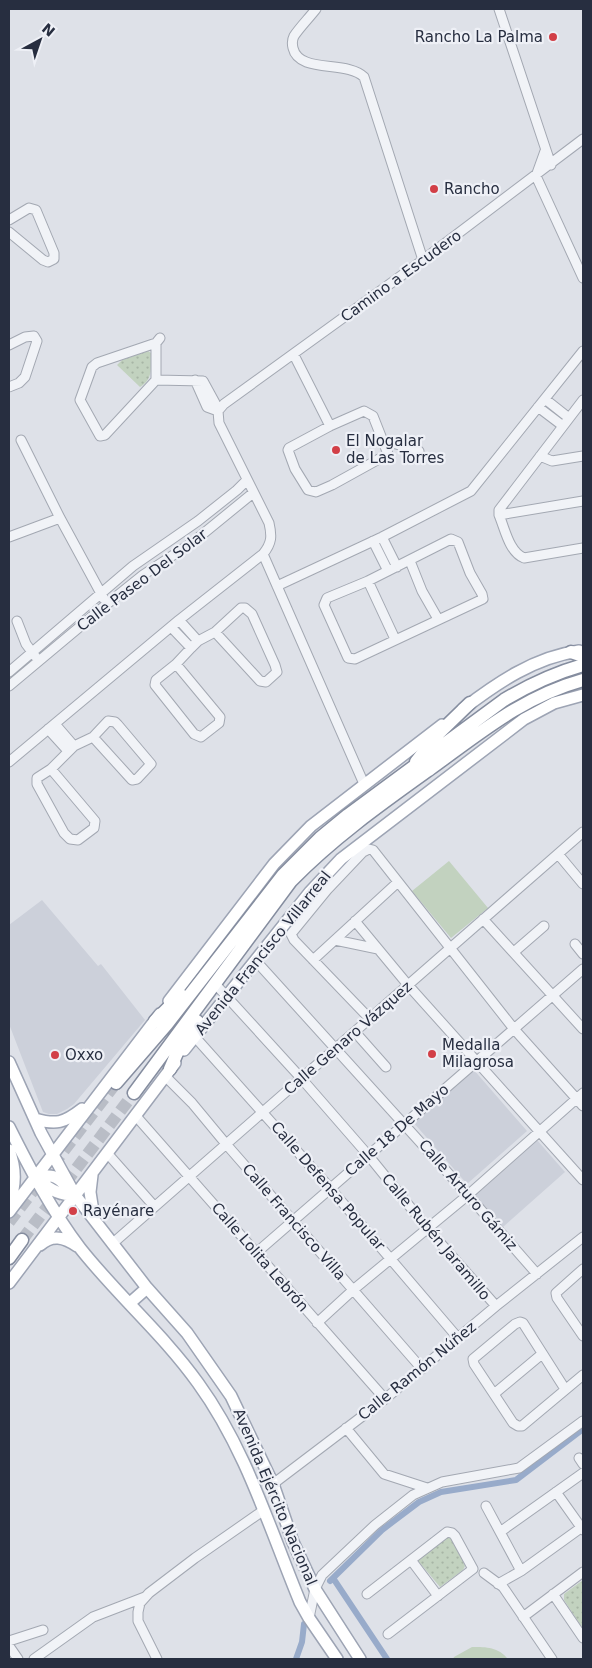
<svg xmlns="http://www.w3.org/2000/svg" width="592" height="1668" font-family="'DejaVu Sans',sans-serif">
<style>
.built{fill:#ccd0da}
.grass{fill:url(#grass-dots)}
.garden{fill:#c2d2bf}
.lines{fill:none;stroke-linecap:round;stroke-linejoin:round}
.canal{stroke:#98abca;stroke-width:6}
.highway-tunnel{stroke:#b9bdc6;stroke-width:12;stroke-dasharray:12 6;stroke-linecap:butt}
.minor-casing{stroke:#a3a8b2;stroke-width:11}
.major-casing{stroke:#9da4b4;stroke-width:14}
.highway-casing{stroke:#858d9f;stroke-width:15}
.minor{stroke:#f1f3f7;stroke-width:9}
.major{stroke:#fff;stroke-width:11}
.highway{stroke:#fff;stroke-width:12}
.poi-dot{fill:#d23f47;stroke:#eef0f6;stroke-width:2}
.labels{text-anchor:middle;stroke-width:4.5;stroke-linejoin:round;paint-order:stroke}
.poi-label{font-size:15px;fill:#272e40;stroke:#eef0f6;text-anchor:start}
.street-label{font-size:15px;fill:#272e40;stroke:#eef0f6}
</style>
<defs>
<pattern id="grass-dots" width="8" height="8" patternUnits="userSpaceOnUse" patternTransform="scale(1.25)"><rect width="8" height="8" fill="#c2d2bf"/><path d="M2 2h.1M6 6h.1" fill="none" stroke="#a7b5a5" stroke-width="1.8" stroke-linecap="round"/></pattern>
</defs>
<rect width="100%" height="100%" fill="#dee1e8"/>
<path class="built" d="M42,900L98,966L101,964L145,1020L74,1104L67,1109L57,1114H49L43,1112L9,1024V925Z
M473,1069L527,1131L467,1184L413,1122Z
M537,1140L565,1172L503,1227L475,1195Z"/>
<path class="grass" d="M148,351L151,353C150,369 154,378 140,387L117,365L122,360Z
M448,1537H452L465,1566L463,1570L440,1587L419,1562L418,1558Z
M583,1580V1629L564,1600V1594Z"/>
<path class="garden" d="M449,861L488,908L451,938L412,891Z
M472,1647C487,1647 498,1647 508,1659H453L454,1657Z"/>
<g class="lines">
<path class="canal" d="M333,1578L387,1659
M330,1581L382,1530L419,1502L441,1492L516,1480L583,1429
M296,1659L302,1642L304,1624"/>
<path class="highway-tunnel" d="M9,1222L116,1083
M22,1240L134,1093"/>
<g class="minor-casing">
<path id="minor" d="M316,9C309,18 300,27 294,36C292,40 292,44 293,48C299,74 347,60 364,77L423,260
M499,9L551,165
M545,151L536,176L583,278
M9,220L29,208L36,210L54,253V259L48,262L43,260L9,232
M156,343V380L105,435L100,436L80,400L92,367L97,363L156,343L160,338
M9,345L25,337L34,336L37,341L25,377L19,383L9,387
M294,355L330,426
M156,380L203,381L215,403L213,408
M195,380L207,407L218,411
M545,399L569,418
M583,400L499,510V515C505,529 509,552 524,558L583,548
M538,407L563,426
M218,411L224,404L423,260L583,139
M364,411L373,416L388,454L332,485L316,492L308,490L295,469L288,450L289,448L330,426Z
M21,440L60,518L104,599
M383,440L419,451
M540,456L552,461L583,456
M499,515L583,501
M9,537L60,518
M382,537L397,567
M451,539L458,542L470,573L482,594L483,599L355,659L348,658L324,605L327,598L368,581Z
M373,541L388,571
M263,554L364,784
M410,561L422,591L438,619
M368,581L395,639
M277,586L382,537L471,491L583,351
M179,620L198,641
M17,621L26,644L35,656
M171,627L191,648
M176,664L220,717L219,723L201,737L194,734L155,685L156,680L176,664L191,648L198,641L215,632L241,608H245L252,614L275,665L277,672L266,682L260,681L215,632
M9,672L133,566L198,521L237,490L247,480
M9,686L107,604L143,575L193,542L253,493
M55,724L74,746
M48,729L68,751
M9,762L179,620L263,554C272,543 272,536 269,523L219,423L218,411
M51,769L95,821L94,828L78,840L70,839L64,833L37,784V778L51,769L74,746L93,737L108,721L115,722L118,725L151,764L137,779L132,780L93,737
M558,854L583,884
M483,919L583,1029
M355,921L408,985L583,1180
M335,940L378,949
M575,944L583,954
M514,952L544,926
M313,960L398,882
M256,961L468,1195L537,1274
M218,987L301,1078L368,1155L428,1229L496,1306
M370,1019L294,940L291,934L327,890L363,852L369,849L373,850L514,1029L583,1106
M355,1032L386,1067
M195,1037L330,1188L458,1338
M165,1076L192,1103L226,1144L422,1369
M135,1115L385,1399
M107,1153L154,1206
M112,1244L583,832
M256,1253L583,969
M583,1269L556,1293L557,1298L583,1336
M317,1323L353,1290L468,1195L583,1093
M565,1389L523,1323L520,1322L515,1324L473,1359L474,1364L513,1423L518,1426H522L583,1375
M494,1394L542,1354
M346,1428L384,1474L427,1488
M579,1458L583,1464
M273,1484L385,1399L496,1306L583,1237
M556,1492L583,1530
M486,1506L521,1571
M500,1532L583,1473
M411,1560L438,1596
M484,1573L503,1587L552,1659
M498,1584L521,1571L582,1527
M367,1594L447,1532L452,1533L455,1536L473,1569
M553,1594L583,1638
M523,1617L583,1572
M309,1618L315,1589L322,1575L375,1525L413,1495L442,1482L519,1468L583,1421
M388,1634L473,1569
M9,1641L43,1630
M9,1646L18,1659
M34,1659L93,1617L145,1597
M157,1659L138,1621V1612L140,1603L149,1593L195,1558L264,1510"/>
</g>
<g class="major-casing">
<path id="major" d="M463,709C497,683 535,657 579,651
M169,1001L274,864L311,826L442,725
M184,1050L310,892L341,859L524,719L554,703L583,695
M9,1062L41,1133L75,1195L147,1288L187,1333L231,1396L273,1484L293,1542L315,1589L360,1659
M35,1119C56,1125 64,1123 82,1109
M9,1127C30,1169 52,1211 80,1248C117,1295 163,1334 198,1383C246,1449 269,1527 300,1602L309,1618L337,1659
M9,1150C16,1169 16,1185 9,1204
M92,1175L90,1192L94,1218
M36,1178C51,1174 56,1175 67,1187
M41,1182C52,1191 61,1195 75,1195
M9,1212L160,1014
M40,1245C52,1234 64,1237 77,1246
M9,1283L175,1063
M130,1303L147,1288"/>
</g>
<g class="highway-casing">
<path id="highway" d="M571,652L583,656
M416,762L437,735L470,703
M155,1021L181,995
M170,1069L177,1053L197,1021
M116,1083L167,1024L283,875L320,838L348,815L504,700C529,685 555,673 583,665
M134,1093L291,881C333,838 381,804 430,769C480,733 522,697 583,680
M9,1258L22,1240"/>
</g>
<use href="#minor" class="minor"/>
<use href="#major" class="major"/>
<use href="#highway" class="highway"/>
</g>
<g class="poi-dot">
<circle cx="553" cy="37" r="5"/>
<circle cx="434" cy="189" r="5"/>
<circle cx="336" cy="450" r="5"/>
<circle cx="432" cy="1054" r="5"/>
<circle cx="55" cy="1055" r="5"/>
<circle cx="73" cy="1211" r="5"/>
</g>
<g class="labels">
<g class="poi-label">
<text x="543" y="42" text-anchor="end">Rancho La Palma</text>
<text x="444" y="194">Rancho</text>
<text x="346" y="446">El Nogalar<tspan x="346" dy="17">de Las Torres</tspan></text>
<text x="442" y="1050">Medalla<tspan x="442" dy="17">Milagrosa</tspan></text>
<text x="65" y="1060">Oxxo</text>
<text x="83" y="1216">Rayénare</text>
</g>
<g class="street-label">
<text transform="translate(401 276) rotate(-36)" y="5">Camino a Escudero</text>
<text transform="translate(142 580) rotate(-37)" y="5">Calle Paseo Del Solar</text>
<text transform="translate(263 953) rotate(-51)" y="5">Avenida Francisco Villarreal</text>
<text transform="translate(348 1038) rotate(-41)" y="5">Calle Genaro Vázquez</text>
<text transform="translate(397 1130) rotate(-41)" y="5">Calle 18 De Mayo</text>
<text transform="translate(328 1186) rotate(49)" y="5">Calle Defensa Popular</text>
<text transform="translate(468 1195) rotate(49)" y="5">Calle Arturo Gámiz</text>
<text transform="translate(294 1222) rotate(49)" y="5">Calle Francisco Villa</text>
<text transform="translate(436 1237) rotate(50)" y="5">Calle Rubén Jaramillo</text>
<text transform="translate(260 1257) rotate(49)" y="5">Calle Lolita Lebrón</text>
<text transform="translate(417 1371) rotate(-39)" y="5">Calle Ramón Núñez</text>
<text transform="translate(275 1497) rotate(67)" y="5">Avenida Ejército Nacional</text>
</g>
</g>
<rect width="592" height="1668" fill="none" stroke="#272e40" stroke-width="20"/>
<g transform="translate(40 40) rotate(40)" stroke="#eef0f6" stroke-width="4" paint-order="stroke">
<path d="M0-4L9 19L0 12L-9 19Z" fill="#272e40"/>
<text y="-8" font-size="14" font-weight="bold" text-anchor="middle" fill="#272e40">N</text>
</g>
</svg>
